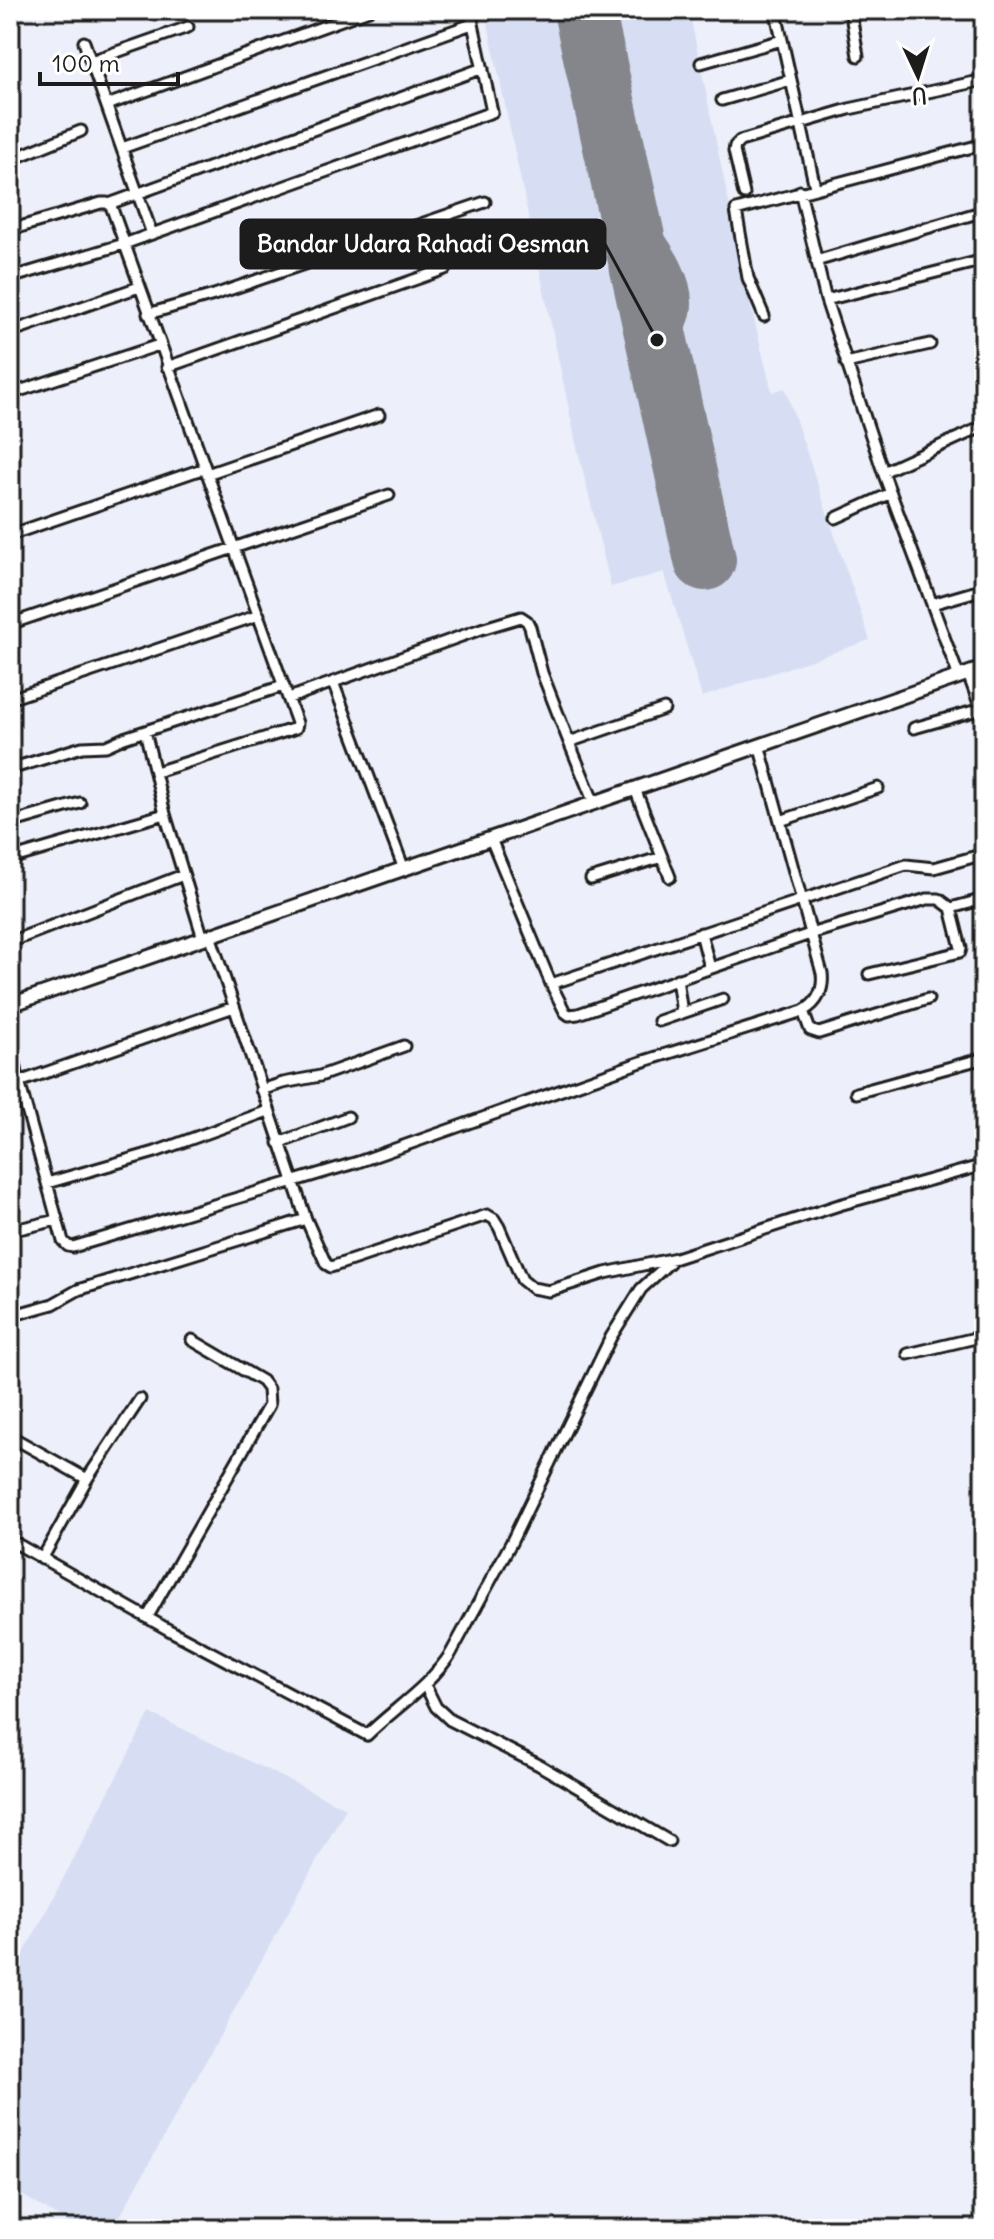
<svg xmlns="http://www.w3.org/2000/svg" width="994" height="2239" font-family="Delius,sans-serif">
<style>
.built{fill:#d7def3}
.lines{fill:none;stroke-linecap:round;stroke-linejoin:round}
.taxiway{stroke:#84868b;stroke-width:24}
.runway{stroke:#84868b;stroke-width:62}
.minor-casing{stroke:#1c1c1c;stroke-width:15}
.tertiary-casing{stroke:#1c1c1c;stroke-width:18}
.minor{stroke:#fff;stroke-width:9}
.tertiary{stroke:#fff;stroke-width:12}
.leader{fill:none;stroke:#1c1c1c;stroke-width:3}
.callout-dot{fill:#1c1c1c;stroke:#fff;stroke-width:3}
.callout{fill:#1c1c1c;stroke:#1c1c1c;stroke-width:3}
.callout-label{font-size:24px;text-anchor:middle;font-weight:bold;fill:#fff}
</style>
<rect width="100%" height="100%" fill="#edf0fa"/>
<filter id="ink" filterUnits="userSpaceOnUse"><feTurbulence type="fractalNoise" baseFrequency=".0125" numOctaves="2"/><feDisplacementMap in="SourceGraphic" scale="16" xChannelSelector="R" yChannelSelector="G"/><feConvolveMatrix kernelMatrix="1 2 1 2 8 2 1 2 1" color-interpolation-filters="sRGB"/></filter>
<g filter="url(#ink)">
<path class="built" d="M485,10H689L747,291L772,392L785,388L870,640L702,697L664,572L611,587L576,443Z
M150,1713L346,1808L113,2229H79L10,2188V1980Z"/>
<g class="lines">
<path class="taxiway" d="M626,202C647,231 694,283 676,322L670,327L658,329L653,325"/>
<path class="runway" d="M584,10L705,560"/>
<g class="minor-casing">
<path id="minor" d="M855,10L851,15L858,56
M693,12L702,10
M776,13L815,187
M84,42L152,234
M91,61L188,27
M701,63L782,40
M722,100L791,80
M107,105L369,10
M122,148L472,24
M10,160L81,131
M800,191L826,300L883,472
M744,194L734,151L735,146L740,141L849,109L984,80
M109,204L483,68
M10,230L101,203H107L111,206L297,723L296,728L156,772
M816,261L984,211
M10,278L124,244L492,112L470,10
M826,300L984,260
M148,314L214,295L485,202
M764,316L748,278L736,210L984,144
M10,332L139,287
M846,363L930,344
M167,367L445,269
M10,394L159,345
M207,474L379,415
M836,518L891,493
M10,535L205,468
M932,604L984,589
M10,624L389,495
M968,674L981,709
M959,677L883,472L984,426
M333,682L404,869
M289,698L481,629L521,617L527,621L530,627L542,673L569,742
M10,699L259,615
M914,728L981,709L984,714
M145,731L165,814L203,938
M10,769L82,747L106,746L124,738L283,686
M635,789L670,877
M594,803L569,742L664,709
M780,821L878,788
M10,823L80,803
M491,839L551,984L565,1012L569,1015L578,1014L810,934L927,899H939L951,908L984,899
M10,859L165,814
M591,879L662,857
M701,933L710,968
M210,935L306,1219L326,1264L331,1267L487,1215L494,1219L499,1227L522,1280L532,1288L549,1291L605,1273L676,1258L839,1205L984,1165
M10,942L183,875
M869,974L960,952L961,948L951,908
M677,979L682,1013
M551,984L906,865L934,868L984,854
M803,1011L810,1030L819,1033L928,999
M659,1021L723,999
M10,1040L18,1078L63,1241L68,1246L73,1247L358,1162L641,1062L803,1011C818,1003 824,989 822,973L759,745
M19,1082L234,1007
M261,1090L283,1083L320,1076L404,1046
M856,1093L984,1058
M279,1143L348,1117
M47,1183L155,1152L268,1111
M10,1231L57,1220
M10,1316L53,1304L78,1290L306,1219
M908,1354L984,1336
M10,1436L87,1479
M10,1540L169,1630L367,1735C395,1708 430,1686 451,1653L511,1543L611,1337L641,1289L670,1262
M42,1559L87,1479L140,1399
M147,1618L269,1405L268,1389L262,1381L192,1340
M425,1685L436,1707L450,1720L539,1765L669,1841"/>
</g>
<g class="tertiary-casing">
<path id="tertiary" d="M10,1005L984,668"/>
</g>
<use href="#minor" class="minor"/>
<use href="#tertiary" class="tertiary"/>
</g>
</g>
<path class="leader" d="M657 340L605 244"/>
<circle class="callout-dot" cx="657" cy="340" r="8"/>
<rect class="callout" x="241" y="220" width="364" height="48" rx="8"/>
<g class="callout-label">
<text x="423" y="252">Bandar Udara Rahadi Oesman</text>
</g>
<rect width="994" height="2239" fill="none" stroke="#fff" stroke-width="40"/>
<rect x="20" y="20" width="954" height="2199" fill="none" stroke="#1c1c1c" stroke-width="3" filter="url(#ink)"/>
<g transform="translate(918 76) rotate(176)" stroke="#ffffff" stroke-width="6" paint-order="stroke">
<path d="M0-6L14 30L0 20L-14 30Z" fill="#1c1c1c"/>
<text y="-12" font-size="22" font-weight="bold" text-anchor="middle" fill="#1c1c1c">U</text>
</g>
<path d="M40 72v12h138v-12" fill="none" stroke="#1c1c1c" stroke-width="4"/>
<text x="52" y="72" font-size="24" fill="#1c1c1c" stroke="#ffffff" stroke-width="6" paint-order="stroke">100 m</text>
</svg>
